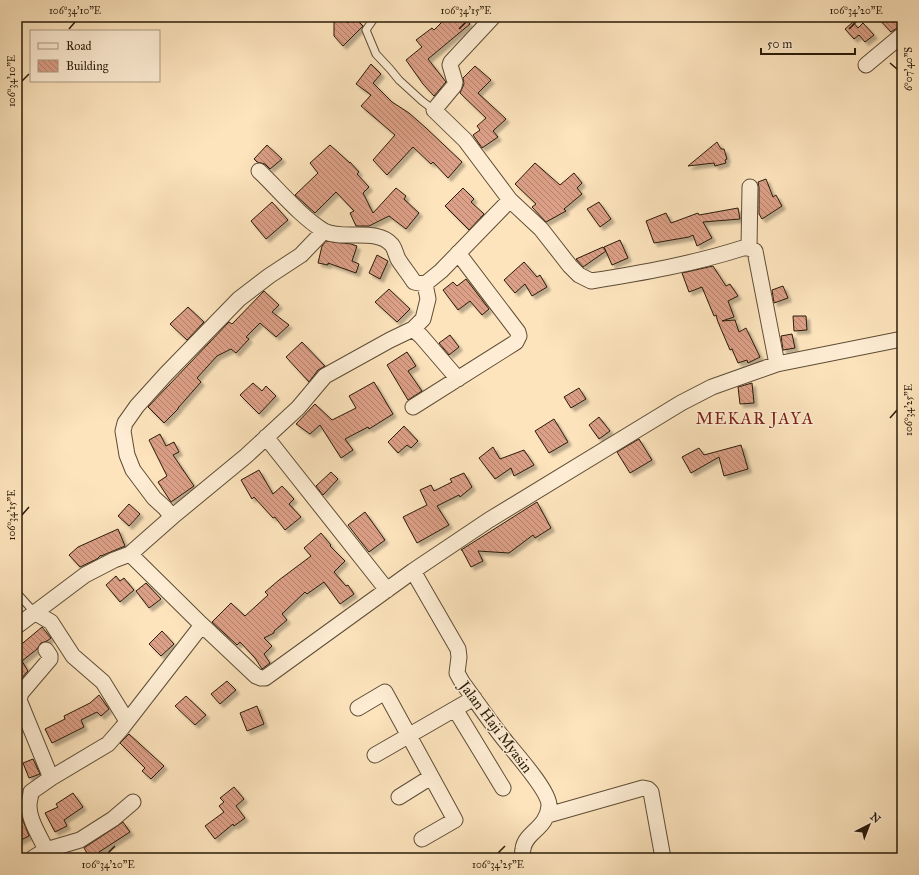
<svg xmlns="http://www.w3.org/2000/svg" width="919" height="875" font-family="'IM FELL Great Primer',serif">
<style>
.building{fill:url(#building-back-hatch);stroke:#291b08;filter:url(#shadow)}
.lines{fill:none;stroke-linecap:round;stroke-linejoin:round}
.service-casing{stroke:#5e4d35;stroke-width:9}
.minor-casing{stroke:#5e4d35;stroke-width:17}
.service{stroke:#feedd4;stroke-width:7}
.minor{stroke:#feedd4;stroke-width:15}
.ticks{fill:none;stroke:#291b08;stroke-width:1.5}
.labels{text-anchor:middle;stroke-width:3;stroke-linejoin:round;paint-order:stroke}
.street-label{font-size:15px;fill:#291b08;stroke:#feedd4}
.quarter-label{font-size:17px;letter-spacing:1px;fill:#7a1f14;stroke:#feedd4}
.neatline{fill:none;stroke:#291b08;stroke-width:1.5}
.ticks-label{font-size:10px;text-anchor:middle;fill:#291b08}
</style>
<defs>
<pattern id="building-back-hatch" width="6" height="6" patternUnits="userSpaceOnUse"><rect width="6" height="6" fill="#dc9f87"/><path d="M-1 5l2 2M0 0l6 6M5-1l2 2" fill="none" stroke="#b2816c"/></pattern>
<filter id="shadow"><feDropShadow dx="3.5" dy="3.5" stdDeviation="1" flood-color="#0004"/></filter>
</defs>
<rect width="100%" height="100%" fill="#fde4bd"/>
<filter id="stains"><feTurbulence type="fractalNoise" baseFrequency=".005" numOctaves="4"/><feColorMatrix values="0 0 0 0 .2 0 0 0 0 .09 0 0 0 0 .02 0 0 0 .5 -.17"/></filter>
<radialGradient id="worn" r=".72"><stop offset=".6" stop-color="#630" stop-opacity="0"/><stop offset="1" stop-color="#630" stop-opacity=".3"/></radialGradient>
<path class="building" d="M354,17L363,26L343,46L334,36V21L344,19L348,23Z
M447,17H464L470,24L428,59L446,82L434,96L423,84L406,60L422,47L416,40L432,28L434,30Z
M877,17H902V26L897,28L891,32Z
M853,22L858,28L863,23L874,35L865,42L859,35L854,39L845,29Z
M371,64L381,74L373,83L392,102L409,113L426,128L462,162L448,178L433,162L431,164L413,147L387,175L373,160L395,135L361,106L371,95L356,84Z
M475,66L491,80L478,93L506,119L493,131L498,137L482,148L473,135L480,130L477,126L486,118L460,93L464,84L463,78Z
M717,142L721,149H724L727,159L725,160L726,163L715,166L714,163L688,166Z
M267,145L282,159L270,169L265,164L257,162L254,159Z
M330,145L350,163V162L359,172L357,174L369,187L363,193L373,213L396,188L406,196L404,199L419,213L406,229L389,216L369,226H356L350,213L354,211L336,192L315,213L295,195L318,173L310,163Z
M535,163L560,185L574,173L582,183L577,188L582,194L564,209L566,211L546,222L532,207L536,204L515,184Z
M766,179L773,197L776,195L782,206L762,219L759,214V187L758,182Z
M463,188L474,199L471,202L484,214L469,230L445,206Z
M272,202L288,220L266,239L251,221Z
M599,202L611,219L600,227L587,209Z
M738,208L740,219L703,222L712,238L697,246L693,235L689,237L654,243L646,221L666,213L671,223L698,213L699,215Z
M620,240L628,258L612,265L604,247Z
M326,241L351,244L357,246L352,261L359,264L356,273L328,263V265L318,263L322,246Z
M603,247L606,251L583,267L576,259Z
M377,255L388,261L380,279L369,273Z
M524,262L537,277L540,275L547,287L532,296L525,284L515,293L504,280Z
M713,266L726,286L730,284L738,296L728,301L734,317L722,321L735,320L739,332L746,328L760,357L748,363L747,360L738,363L732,349L730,350L718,322L716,315L714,316L702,287L689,292L682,273Z
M466,279L489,309L482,315L470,301L458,310L443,290L453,282L457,286Z
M783,286L788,298L774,303L772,290Z
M389,289L410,309L397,322L375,302Z
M264,291L279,305L272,312L289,325L276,337L260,323L246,337L249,339L236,353L231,349L217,356L197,378L201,382L178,408V409L164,423L148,407L229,322L232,324Z
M188,307L204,322L187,340L170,324Z
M793,316H806L807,330L794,331Z
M792,334L795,348L783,350L781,336Z
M450,335L459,347L449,355L439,343Z
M302,342L325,366L318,370L309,382L286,357Z
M407,352L416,366L408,371L422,391L408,400L387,365Z
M374,382L393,414L369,429L368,427L345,439L353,450L341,458L320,425L310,434L296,424L315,404L332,420L356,408L349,396Z
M253,383L262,391L266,386L276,396L259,414L240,395Z
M752,383L754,403L740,404L738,387Z
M579,388L586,399L571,408L564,397Z
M599,417L610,431L599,439L589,425Z
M554,419L568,442L549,453L535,431Z
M404,426L418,441L411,448L407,445L398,453L388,442Z
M160,434L166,446L174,442L179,452L173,455L194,486L171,502L158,482L167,476L149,440Z
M639,439L652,460L630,473L617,452Z
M741,445L748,469L724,476L719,457L691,473L682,457L699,448L704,455Z
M493,447L500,459L524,450L534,465L514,476L511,468L495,479L479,458Z
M259,470L273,494L282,486L294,499L289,504L301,517L285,530L275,517L273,518L254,497L252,499L241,480Z
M331,472L338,479L323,495L316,486Z
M464,473L472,487L460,497L459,495L437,506L449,525L417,543L403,517L427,505L420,490L431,485L434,491L452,482L450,479Z
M537,502L551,528L535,538L533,535L509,553L478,551L483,561L471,567L462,550H461Z
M129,504L140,514L129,526L118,516Z
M365,512L385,540L369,552L348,525Z
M118,529L125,546L101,556V555L97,559L80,567L69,555L78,547Z
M321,533L331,545L330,546L345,561L334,572L346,586L348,585L354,594L340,604L324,582L307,594L305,592L282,614L287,620L274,631V633L264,638L272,646L264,654L270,663L262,669L255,658L240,642L237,645L212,622L231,603L245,616L268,595L265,592L279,580L311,556L304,548Z
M116,576L120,581L124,578L134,590L120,602L106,585Z
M146,583L161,599L149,608L136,591Z
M42,627L51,638L47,641L41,643L37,649L22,661L28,671L17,683V648Z
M162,631L174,644L161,656L149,644Z
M227,681L236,690L220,704L211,694Z
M99,695L109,709L101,716L97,712L81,720L84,727L52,743L45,729L65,719L64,716L90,703Z
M186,696L206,715L195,725L175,706Z
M257,706L264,724L247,731L240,713Z
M129,734L164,766L151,779L142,771L145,768L120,743Z
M33,759L40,774L29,778L23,763Z
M234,787L244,799L236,806L245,818L234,826L233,824L215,839L205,826L224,812L219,806L224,802L220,798Z
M73,793L83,807L64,820L67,826L55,832L45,813L58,807L56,804Z
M22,818L29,836L17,842V820Z
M123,822L130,832L99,852L100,854L93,858H90L84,848Z"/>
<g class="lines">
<g class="service-casing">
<path id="service" d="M375,17L366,30L376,54L390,69L399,80L422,101L434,110
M17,593L34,612"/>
</g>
<g class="minor-casing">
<path id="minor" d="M493,17L451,62L450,65L455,82L454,86L434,110L465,140L510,200L541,229L570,266L579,275L591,281C642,273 693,264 743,248H749L755,251L777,364
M866,65L902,35
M259,171C279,190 300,216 324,231C343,241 377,227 392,245C395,249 396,255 398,259C403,267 409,274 414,282L425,284L441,271L510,200
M749,248L750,187
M413,329L423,319L428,299L425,284
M413,407L516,342L519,336L518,332L458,253
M266,437L387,590
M172,517L246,456L298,408L325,376L390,340L413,329L421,336L458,379
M130,554L202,625
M413,571L458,649L459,657L457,673L462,682C476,701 489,720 503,738C513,751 550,791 549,806C547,829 525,832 523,849C522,852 523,855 523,858
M34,612L51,622L73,656L103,682L127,721
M17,626L85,575L114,560L130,554L172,517L165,508L154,498L133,470L127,455L123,431L125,423L137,406L166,374L239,299L269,276L301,255L324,231
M46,650L50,656V659L21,693L19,700L51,778
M358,708L385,692L455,820L422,839
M455,709L503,788
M375,755L474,698
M399,797L431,777
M548,815L643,788L648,789L651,792L663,858
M46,850C40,836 29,821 29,805C29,801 31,796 31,792L51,778L108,744L122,728L202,625L256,676L261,678H265L413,571L489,520L681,403L712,387L777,364L902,339
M33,858L46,850L80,840L113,819L133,802"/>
</g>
<use href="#service" class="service"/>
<use href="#minor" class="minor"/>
</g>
<path class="ticks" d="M69,29L75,22M459,29L466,22M849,29L856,22M890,63L897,69M22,81L29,74M890,418L897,410M22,515L29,507M108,853L115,846M498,853L505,846"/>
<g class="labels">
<g class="street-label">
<text transform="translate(496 727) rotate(53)" y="5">Jalan Haji Myasin</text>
</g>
<g class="quarter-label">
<text x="755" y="424">MEKAR JAYA</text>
</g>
</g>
<rect width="919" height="875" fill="none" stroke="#fde4bd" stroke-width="44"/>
<rect x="30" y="30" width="130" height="52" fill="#feedd4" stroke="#a99982"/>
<rect x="38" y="43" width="20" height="6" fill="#feedd4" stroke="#a99982"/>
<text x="66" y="50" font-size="12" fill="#291b08">Road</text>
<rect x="38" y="60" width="20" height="12" fill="url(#building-back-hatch)" stroke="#a99982"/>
<text x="66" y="70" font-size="12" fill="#291b08">Building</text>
<g transform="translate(869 825) rotate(42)" stroke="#feedd4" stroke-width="3" paint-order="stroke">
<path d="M0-3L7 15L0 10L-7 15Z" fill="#291b08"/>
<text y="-6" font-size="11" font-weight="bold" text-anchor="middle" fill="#291b08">N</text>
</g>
<path d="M761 48v6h94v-6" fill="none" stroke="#291b08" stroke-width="2"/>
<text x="767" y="48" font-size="12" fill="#291b08" stroke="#feedd4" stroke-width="3" paint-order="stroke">50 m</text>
<rect x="22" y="22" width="875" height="831" class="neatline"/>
<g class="ticks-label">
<text x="75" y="14">106°34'10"E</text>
<text x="466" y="14">106°34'15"E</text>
<text x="856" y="14">106°34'20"E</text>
<text transform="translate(908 69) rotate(-90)" y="4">6°07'40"S</text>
<text transform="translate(11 81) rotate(-90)" y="4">106°34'10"E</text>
<text transform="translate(908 410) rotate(-90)" y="4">106°34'25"E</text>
<text transform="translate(11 515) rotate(-90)" y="4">106°34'15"E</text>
<text x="108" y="868">106°34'20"E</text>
<text x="498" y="868">106°34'25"E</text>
</g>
<rect width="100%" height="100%" filter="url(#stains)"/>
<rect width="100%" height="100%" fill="url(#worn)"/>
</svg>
